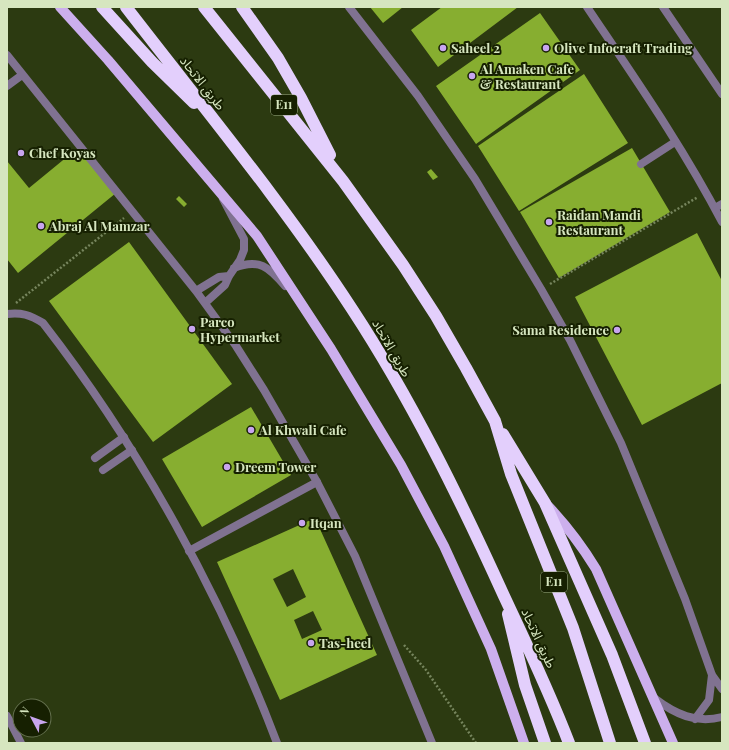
<svg xmlns="http://www.w3.org/2000/svg" width="729" height="750" font-family="'Playfair Display','Noto Sans Arabic',serif">
<style>
.building{fill:#87ae30;fill-rule:evenodd}
.lines{fill:none;stroke-linecap:round;stroke-linejoin:round}
.path{stroke:#76855d;stroke-width:2.5;stroke-dasharray:2 2;stroke-linecap:butt}
.service{stroke:#807291;stroke-width:8}
.minor{stroke:#807291;stroke-width:8}
.primary{stroke:#ccafed;stroke-width:10}
.motorway{stroke:#e3cffc;stroke-width:12}
.poi-dot{fill:#c8a5ef;stroke:#162001;stroke-width:1.5}
.labels{text-anchor:middle;stroke-width:4;stroke-linejoin:round;paint-order:stroke}
.shield{fill:#162001;stroke:#9cab86;stroke-width:1}
.shield-label{font-size:12px;font-weight:bold;fill:#d6e6bf}
.poi-label{font-size:13px;font-weight:bold;fill:#d6e6bf;stroke:#162001;text-anchor:start}
.street-label{font-size:13px;fill:#d6e6bf;stroke:#162001}
</style>
<rect width="100%" height="100%" fill="#2c3a11"/>
<path class="building" d="M370,7H403L383,23Z
M442,7H518L438,67L411,30Z
M540,13L580,70L476,144L436,86Z
M584,74L628,143L519,211L478,146Z
M79,147L116,193L18,273L7,259V161L29,188Z
M632,148L670,212L559,278L520,212Z
M431,169L438,177L433,180L427,172Z
M179,196L187,204L184,207L176,199Z
M697,233L722,281V383L642,425L575,297Z
M129,242L232,384L153,442L49,301Z
M251,407L291,475L202,527L162,459Z
M315,518L377,655L280,700L217,562ZM293,569L306,597L287,607L273,579ZM313,611L322,630L302,639L294,620Z"/>
<g class="lines">
<path class="path" d="M550,284L698,197
M16,303L124,218
M404,645L426,670L476,743"/>
<path class="service" d="M587,7C634,77 683,147 722,222
M641,164L675,142
M715,208L722,204
M95,458L124,437
M103,470L132,450
M189,551L317,482"/>
<path class="minor" d="M349,7L418,96L475,179L541,289L570,340L621,443L685,599L712,675L722,689
M663,7L722,94
M7,55L196,291L236,346L264,390L317,482L355,556L432,743
M7,86L22,75
M234,268C259,258 269,267 285,286
M196,291L219,277L229,276
M205,303L225,285L229,276L240,260L244,250V239L223,199
M7,314C21,312 30,315 43,323C140,448 221,595 277,743
M654,698C675,714 696,724 722,717
M7,716L21,743
M695,719L709,700L712,675"/>
<path class="primary" d="M60,7L108,60L257,236L331,349L401,465L444,546L491,649L524,743
M548,506C567,526 582,546 596,569L673,743"/>
<path class="motorway" d="M102,7L152,62L194,103
M126,7C203,107 283,203 352,309C411,399 460,499 504,596C527,645 550,693 569,743
M204,7L343,181L403,265L436,316L466,368L495,421L511,474L573,628L610,743
M242,7L278,58L301,98L330,155
M503,434L545,503L612,655L645,743
M508,614L525,685L545,743"/>
</g>
<g class="poi-dot">
<circle cx="443" cy="48" r="4"/>
<circle cx="546" cy="48" r="4"/>
<circle cx="472" cy="76" r="4"/>
<circle cx="21" cy="153" r="4"/>
<circle cx="549" cy="222" r="4"/>
<circle cx="41" cy="226" r="4"/>
<circle cx="192" cy="329" r="4"/>
<circle cx="617" cy="330" r="4"/>
<circle cx="251" cy="430" r="4"/>
<circle cx="227" cy="467" r="4"/>
<circle cx="302" cy="523" r="4"/>
<circle cx="311" cy="643" r="4"/>
</g>
<g class="labels">
<g class="shield">
<rect x="271" y="95" width="26" height="20" rx="3"/>
<rect x="541" y="572" width="26" height="20" rx="3"/>
</g>
<g class="shield-label">
<text x="284" y="109">E11</text>
<text x="554" y="586">E11</text>
</g>
<g class="poi-label">
<text x="451" y="53">Saheel 2</text>
<text x="554" y="53">Olive Infocraft Trading</text>
<text x="480" y="74">Al Amaken Cafe<tspan x="480" dy="15">&amp; Restaurant</tspan></text>
<text x="29" y="158">Chef Koyas</text>
<text x="557" y="220">Raidan Mandi<tspan x="557" dy="15">Restaurant</tspan></text>
<text x="49" y="231">Abraj Al Mamzar</text>
<text x="200" y="327">Parco<tspan x="200" dy="15">Hypermarket</tspan></text>
<text x="609" y="335" text-anchor="end">Sama Residence</text>
<text x="259" y="435">Al Khwali Cafe</text>
<text x="235" y="472">Dreem Tower</text>
<text x="310" y="528">Itqan</text>
<text x="319" y="648">Tas-heel</text>
</g>
<g class="street-label">
<text transform="translate(203 83) rotate(52)" y="5">طريق الاتحاد</text>
<text transform="translate(392 348) rotate(60)" y="5">طريق الاتحاد</text>
<text transform="translate(539 638) rotate(65)" y="5">طريق الاتحاد</text>
</g>
</g>
<rect width="729" height="750" fill="none" stroke="#d6e6bf" stroke-width="16"/>
<g transform="translate(32 718) rotate(311)"><circle r="19" fill="#162001" stroke="#636f4d"/>
<path d="M0-3L7 15L0 10L-7 15Z" fill="#c8a5ef"/>
<text y="-6" font-size="11" font-weight="bold" text-anchor="middle" fill="#d6e6bf">N</text>
</g>
</svg>
